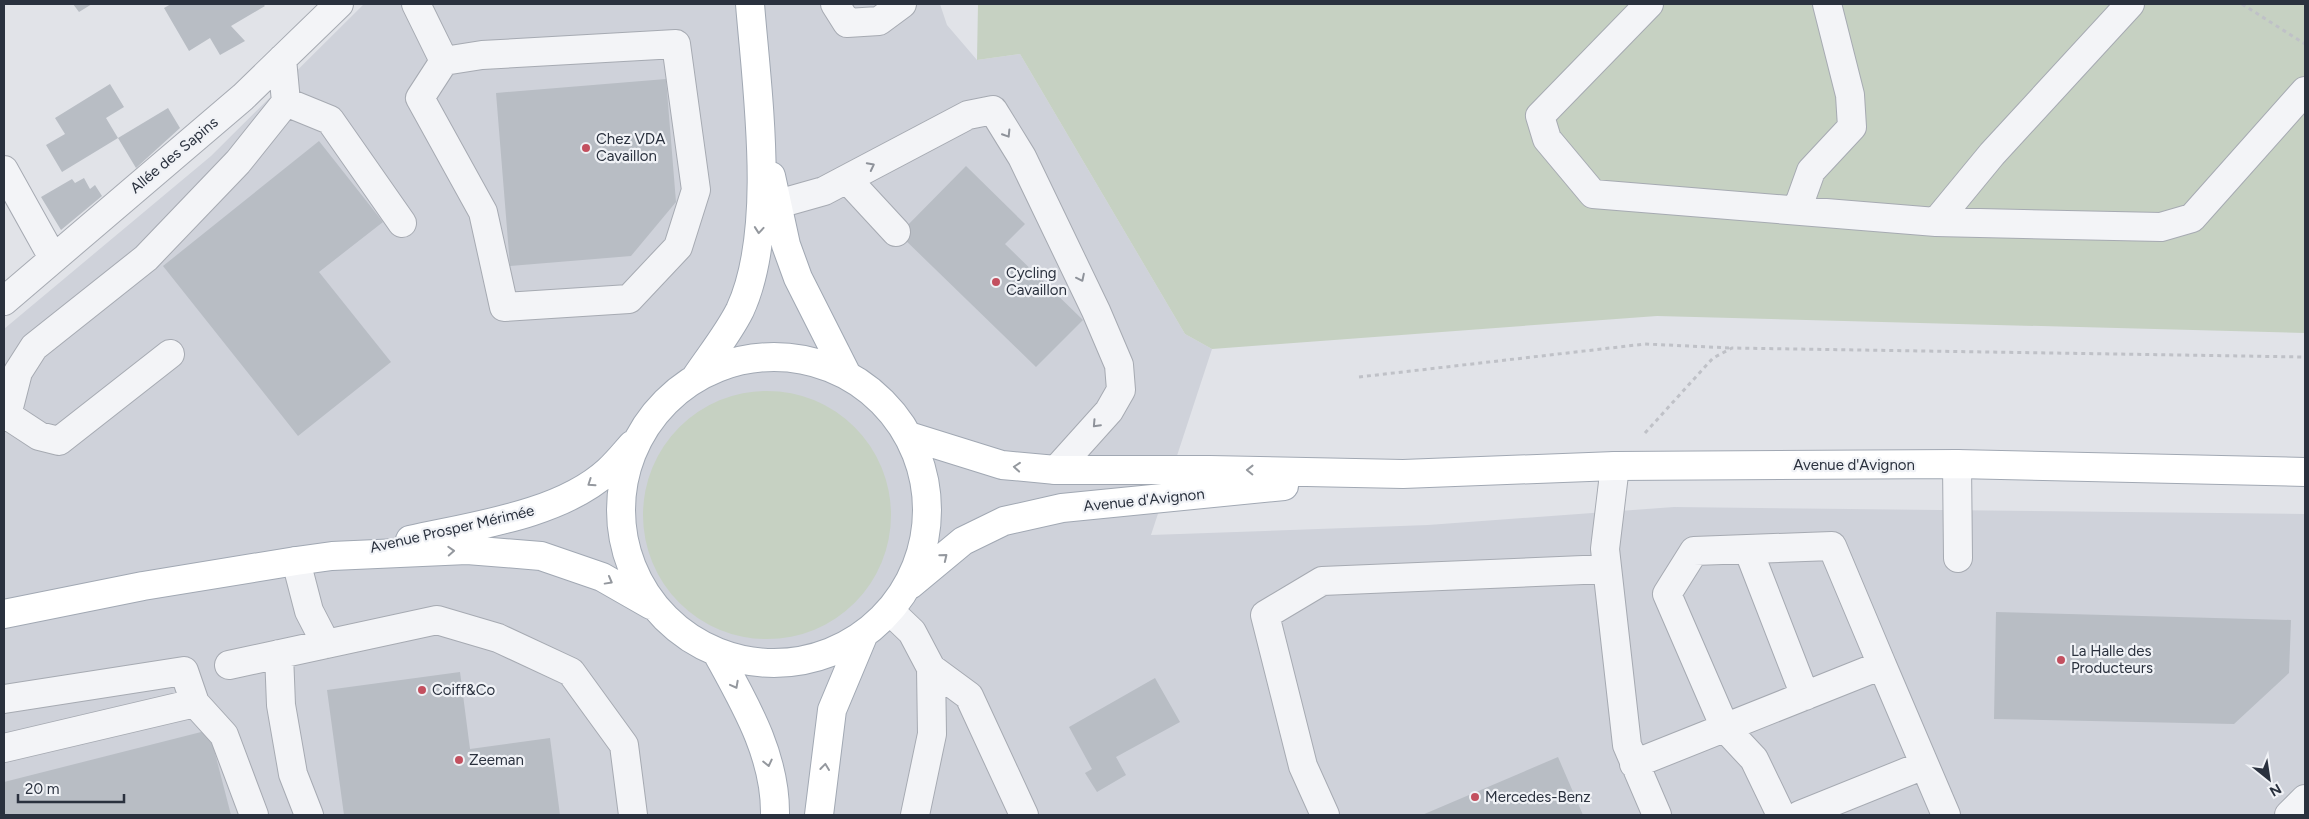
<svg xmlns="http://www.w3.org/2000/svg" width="2309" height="819" font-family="Figtree,sans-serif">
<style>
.built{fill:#cfd2da}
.green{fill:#c6d1c2}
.building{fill:#b8bdc4}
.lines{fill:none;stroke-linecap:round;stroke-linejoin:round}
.minor-casing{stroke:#a6aab2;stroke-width:30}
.major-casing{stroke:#a1a8b3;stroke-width:30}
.path{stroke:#bfc1c7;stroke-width:3;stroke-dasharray:4 4;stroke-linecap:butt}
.minor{stroke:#f3f4f7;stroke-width:28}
.major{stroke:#fff;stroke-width:28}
.oneway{stroke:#8e929a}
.oneway2{stroke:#94989e}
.poi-dot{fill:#c3505f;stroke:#f0f2f6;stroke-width:2}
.labels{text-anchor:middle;stroke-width:4.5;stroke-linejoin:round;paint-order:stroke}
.poi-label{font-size:15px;fill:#2a313e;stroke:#f0f2f6;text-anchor:start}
.street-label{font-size:15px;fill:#2a313e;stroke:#f0f2f6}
</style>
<rect width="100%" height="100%" fill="#e1e3e8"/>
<path class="built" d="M364,4H940L947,25L977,60L1020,54L1185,334L1212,349L1151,535L1428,525L1674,507L2305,514V815H4V329L211,156Z"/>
<path class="green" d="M978,4H2305V333L1657,316L1212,349L1185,334L1020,54L977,60Z
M643 515a124 124 0 1 1 248 0a124 124 0 1 1-248 0Z"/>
<path class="building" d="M73,4H92L79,12Z
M171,4H263L265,6L231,26L245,41L220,55L210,38L189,51L164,8Z
M666,79L676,202L631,256L510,266L496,93Z
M110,84L124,107L106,118L118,138L62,172L46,145L65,134L55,118Z
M168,108L180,128L136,168L118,138Z
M319,141L383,222L319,272L391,362L298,436L163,266Z
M966,166L1025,224L1005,244L1083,320L1036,367L899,234Z
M84,178L90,189L95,185L102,196L61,230L41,197L72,179L75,183Z
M1996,612L2291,620L2289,673L2234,724L1994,719Z
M460,672L470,749L550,738L560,815H344L327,690Z
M1155,678L1180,722L1116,757L1126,775L1097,792L1085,773L1092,769L1069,727Z
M209,730L231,815H4V782Z
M1558,757L1583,815H1422Z"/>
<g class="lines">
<g class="minor-casing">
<path id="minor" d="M416,4L444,61
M835,4L847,23L879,21L902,4
M1649,4L1540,116L1547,139L1593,194L1936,222L2161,227L2192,218L2305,91
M676,44L696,190L678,247L629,299L504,307L483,212L420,98L444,61L482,55Z
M286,102L330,120L402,223
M4,170L53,258
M847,179L896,232
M778,204L824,191L968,115L993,110L1022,157L1096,311L1119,365L1121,390L1109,411L1056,470
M1797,210L1811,171L1852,127L1850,95L1827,4
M1936,222L1992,154L2130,4
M4,301L243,97L339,4
M7,415L39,436L59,441L170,354
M4,417L7,415L18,372L34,347L146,258L238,162L286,102L282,59
M1957,464L1958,558
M1615,466L1605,549L1627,745L1657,815
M1748,549L1805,696
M296,561L309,611L326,644
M890,611L912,632L931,668L932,734L915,815
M279,654L281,705L293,774L309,815
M229,665L437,620L498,638L571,672L624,745L633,815
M1882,665L1946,815
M931,668L969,696L1024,815
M4,699L184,671L195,703L4,748
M195,703L224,735L254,815
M1634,764L1882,665L1832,546L1694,551L1667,594L1725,728L1754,759L1781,815
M1325,815L1303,766L1265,615L1322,581L1607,569
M1800,815L1924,765
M2289,815L2305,799"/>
</g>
<g class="major-casing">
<path id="major" d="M771,176L786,245L798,278L847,375
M621 510a153 153 0 1 1 306 0a153 153 0 1 1-306 0Z
M696,377C710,356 728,334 740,310C777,230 757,91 750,4
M909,436L1002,465L1056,470H1210L1403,474L1615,466L1957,464L2305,472
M410,540C472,526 560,515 608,471C617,463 624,454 632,445
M910,585L963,541L1004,521L1062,508L1284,486
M4,614L143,586L296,561L332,556L467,550L541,556L602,577L651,605
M717,653C745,704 776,756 775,815
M819,815L832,710L863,636"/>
</g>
<path class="path" d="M2242,4L2305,44
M1359,377L1645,344L1731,348
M1645,433L1713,358L1732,348L2305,357"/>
<use href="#minor" class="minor"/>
<use href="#major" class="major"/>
</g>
<defs><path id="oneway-chevron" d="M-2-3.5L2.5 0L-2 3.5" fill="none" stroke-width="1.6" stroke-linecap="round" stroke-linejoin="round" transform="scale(1.25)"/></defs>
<g class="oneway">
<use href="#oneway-chevron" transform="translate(1007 134) rotate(58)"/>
<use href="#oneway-chevron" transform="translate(871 166) rotate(-27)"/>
<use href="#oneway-chevron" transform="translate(1081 278) rotate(64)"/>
<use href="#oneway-chevron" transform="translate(1096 424) rotate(133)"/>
</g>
<g class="oneway2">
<use href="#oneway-chevron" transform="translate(759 230) rotate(95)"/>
<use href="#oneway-chevron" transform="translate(1017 467) rotate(-175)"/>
<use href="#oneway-chevron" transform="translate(1250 470) rotate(-179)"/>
<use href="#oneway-chevron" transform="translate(591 483) rotate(146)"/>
<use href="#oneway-chevron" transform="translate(451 551) rotate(-3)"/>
<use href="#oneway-chevron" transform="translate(944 557) rotate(-39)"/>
<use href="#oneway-chevron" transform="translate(609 581) rotate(29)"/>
<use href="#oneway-chevron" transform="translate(735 685) rotate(62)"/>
<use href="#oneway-chevron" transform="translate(768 763) rotate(77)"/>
<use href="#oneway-chevron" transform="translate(825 767) rotate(-83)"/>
</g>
<g class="poi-dot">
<circle cx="586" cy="148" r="5"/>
<circle cx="996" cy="282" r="5"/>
<circle cx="2061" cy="660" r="5"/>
<circle cx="422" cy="690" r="5"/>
<circle cx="459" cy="760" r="5"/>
<circle cx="1475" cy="797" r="5"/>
</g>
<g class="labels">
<g class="poi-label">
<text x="596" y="144">Chez VDA<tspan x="596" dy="17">Cavaillon</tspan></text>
<text x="1006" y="278">Cycling<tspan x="1006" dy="17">Cavaillon</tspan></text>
<text x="2071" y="656">La Halle des<tspan x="2071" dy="17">Producteurs</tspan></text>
<text x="432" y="695">Coiff&amp;Co</text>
<text x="469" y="765">Zeeman</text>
<text x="1485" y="802">Mercedes-Benz</text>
</g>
<g class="street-label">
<text transform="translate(174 155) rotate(-40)" y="5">Allée des Sapins</text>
<text x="1854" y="470">Avenue d'Avignon</text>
<text transform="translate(1144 500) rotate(-6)" y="5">Avenue d'Avignon</text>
<text transform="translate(452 529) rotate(-13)" y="5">Avenue Prosper Mérimée</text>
</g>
</g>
<rect width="2309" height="819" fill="none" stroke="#2a313e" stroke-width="10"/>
<g transform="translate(2269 779) rotate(150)" stroke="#f0f2f6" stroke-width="4" paint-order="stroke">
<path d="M0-4L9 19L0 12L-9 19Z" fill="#2a313e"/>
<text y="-8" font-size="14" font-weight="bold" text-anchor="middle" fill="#2a313e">N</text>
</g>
<path d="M18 794v8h106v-8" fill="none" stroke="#2a313e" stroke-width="2.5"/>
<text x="25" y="794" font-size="15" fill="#2a313e" stroke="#f0f2f6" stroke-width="4" paint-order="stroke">20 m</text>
</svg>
